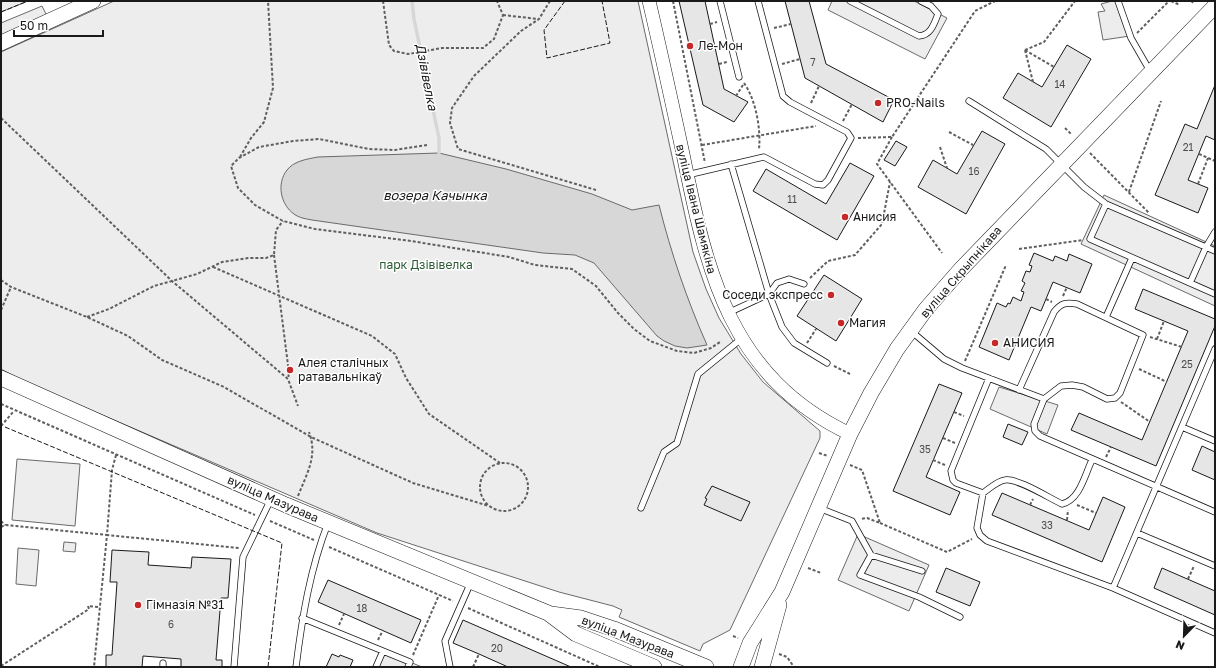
<svg xmlns="http://www.w3.org/2000/svg" width="1216" height="668" font-family="'Golos Text',sans-serif">
<style>
.built{fill:#ededed;stroke:#6a6a6a}
.water{fill:#d7d7d7;stroke:#6a6a6a}
.lines{fill:none;stroke-linecap:round;stroke-linejoin:round}
.stream{stroke:#d7d7d7;stroke-width:3.5}
.building{fill:#e6e6e6;stroke:#1a1a1a}
.service-casing{stroke:#1a1a1a;stroke-width:7}
.tertiary-casing{stroke:#1a1a1a;stroke-width:14}
.secondary-casing{stroke:#1a1a1a;stroke-width:16}
.path{stroke:#5f5f5f;stroke-width:2;stroke-dasharray:3 2;stroke-linecap:butt}
.service{stroke:#fff;stroke-width:5.5}
.tertiary{stroke:#fff;stroke-width:13}
.secondary{stroke:#fff;stroke-width:15}
.fence{stroke:#1a1a1a;stroke-width:1;stroke-dasharray:5 2;stroke-linecap:butt}
.poi-dot{fill:#c62828;stroke:#fff;stroke-width:1.5}
.labels{text-anchor:middle;stroke-width:3;stroke-linejoin:round;paint-order:stroke}
.number-label{font-size:10px;fill:#4d4d4d}
.poi-label{font-size:12px;fill:#1a1a1a;stroke:#fff;text-anchor:start}
.street-label{font-size:12px;fill:#1a1a1a;stroke:#fff}
.park-label{font-size:12px;fill:#2b5a34;stroke:#fff}
.water-label{font-size:13px;font-style:italic;fill:#1a1a1a;stroke:#fff}
</style>
<rect width="100%" height="100%" fill="#fff"/>
<path class="built" d="M1,1H28L1,12Z
M114,1H638L693,252L706,289L719,318L741,354L763,382L820,431V438L730,630L703,644L700,651L619,617L622,610L613,606L559,592L377,533L23,381L1,369V52Z
M832,1H914L947,18L925,59L828,10Z
M1112,1H1118L1130,36L1103,40L1098,12L1105,11L1101,4Z
M42,6L47,16L1,35V23Z
M1104,195L1215,246V306L1081,244Z
M999,387L1058,405L1047,434L990,409Z
M17,459L80,464L75,526L12,520Z
M858,534L929,565L909,611L838,580Z
M64,542L76,543L75,552L63,551Z
M18,548L39,550L36,586L16,584Z
M383,651L422,667H376Z"/>
<path class="water" d="M439,153L506,169L592,194L632,210L659,205C671,253 687,300 707,345L687,348L675,346L664,341L657,336L594,263L575,255L543,253L312,220C307,219 299,218 294,214C281,205 276,184 287,170C294,161 307,159 318,157Z"/>
<g class="lines">
<path class="stream" d="M412,1L414,19L439,138V153"/>
</g>
<path class="building" d="M679,1H705L724,89L748,102L734,122L703,105Z
M785,1H809L826,64L894,100L883,122L805,78Z
M1067,45L1091,59L1051,127L1003,98L1018,73L1042,87Z
M1215,85V140L1206,136L1188,180L1208,188L1198,213L1155,195L1185,124L1197,129Z
M982,131L1005,144L966,214L918,187L933,160L957,174Z
M896,141L907,147L895,166L884,160Z
M850,163L874,176L837,240L753,191L766,169L826,204Z
M1034,253L1053,261L1055,256L1067,261L1069,254L1092,264L1080,293L1053,282L1041,311L1031,307L1009,360L979,347L997,303L1006,307L1008,303L1010,304L1013,297L1021,301L1024,292L1021,291L1025,283L1022,281L1026,271L1030,272L1032,266L1029,265Z
M824,275L862,299L836,341L797,316Z
M1143,289L1215,319V326L1156,466L1071,430L1079,413L1142,440L1188,331L1135,309Z
M939,384L962,393L926,477L960,492L950,515L893,491Z
M1008,424L1028,432L1022,445L1003,437Z
M1202,446L1215,452V480L1192,470Z
M712,486L750,502L741,521L704,505L707,499L705,498Z
M1002,493L1089,530L1103,497L1125,507L1102,562L992,515Z
M112,550L149,552L148,565L191,568L192,557L231,559L228,598H221L216,660H222V667H181V659L143,656L142,667H106V655H112L117,582H110Z
M946,568L980,582L970,606L936,592Z
M1162,568L1215,591V615L1154,588Z
M328,580L421,620L411,643L318,602Z
M463,620L571,667H508L479,654L453,643Z
M332,654L339,657L340,655L353,660L350,667H326Z"/>
<g class="lines">
<g class="service-casing">
<path id="service" d="M720,1L739,77
M850,1L919,36C931,35 934,24 938,14L931,6L921,1
M1118,1L1131,38L1150,71
M969,101L1046,149L1084,187L1106,204L1215,251
M731,164L769,294L782,327L794,343L827,363
M687,175L764,157L815,184L823,185L828,180L851,138L847,132L790,102L783,96L758,1
M1106,204L1090,239L1215,294
M1190,283L1206,247L1215,232
M728,313L769,294L777,283L789,279L804,284
M1106,317L1132,258
M911,331L944,359L962,368L1044,399
M1019,390L1054,312C1061,303 1066,302 1077,304L1143,335L1120,393L1115,398L1107,399L1083,387L1072,385L1061,386L1044,399L1034,424L1035,431L1040,436L1215,512
M1182,427L1215,441
M1092,460C1085,474 1080,500 1062,504C1049,498 1018,478 1005,480C997,481 989,489 983,493L977,528L980,535L987,541L1113,588L1215,633
M983,493L956,483L953,480L951,471L989,378
M641,508L664,452L677,443L698,374L741,339
M819,508L852,521L871,555
M1137,533L1215,566
M922,571L871,555L860,575L919,597L960,617
M1113,588L1215,349
M302,618L410,662L408,667
M163,667V663
M234,667L243,557L271,499
M296,667C302,618 310,569 328,523
M376,667L383,651
M450,667L445,641L471,582"/>
</g>
<g class="tertiary-casing">
<path id="tertiary" d="M649,1C661,52 672,103 683,154C707,273 730,377 850,434"/>
</g>
<g class="secondary-casing">
<path id="secondary" d="M1,43L93,1
M1,378L286,505L548,613L576,634L654,667
M551,614L581,618L614,629L706,667
M741,667L750,643L782,592L850,434L871,393L897,349L926,309L961,269L1215,6
M762,667L779,605"/>
</g>
<path class="path" d="M383,1L389,45L394,51L408,54L442,48H483L494,39L503,15L497,1
M550,1L539,19L521,31L474,76L452,108L450,123L458,149L596,190
M673,1L705,163
M1171,1L1180,5
M1192,3L1193,1
M503,15L538,19
M710,24L717,22
M774,28L791,24
M1137,33L1169,1
M1025,50L1044,42L1075,1
M1025,50L1054,67
M1025,50L1033,82
M719,64L727,62
M782,64L800,59
M744,83C756,100 761,129 759,149
M736,96L743,85
M811,103L819,86
M1,118L172,281L288,379L298,406
M843,121L852,104
M1065,128L1072,135
M949,132L973,145
M892,137L877,164L942,253
M858,138L892,137L975,11L995,1
M427,145L395,150L369,149L319,139L293,141L259,147L239,158L231,166L238,188L255,205L283,221L315,229L411,241L509,257L535,265L572,269L596,286L618,313L634,329L650,341L677,351L694,353L711,348L720,342
M702,145L816,126
M940,147L947,168
M1090,153L1149,213
M1199,154L1215,161
M240,157L251,138L264,122L273,88L268,1
M1198,184L1208,158
M1129,192L1161,101
M1019,249L1083,240
M274,255L289,373L288,379
M213,267L372,336L395,354L406,378L429,414L500,463
M810,278L828,261L855,255L882,224L890,182
M1,280L11,287L87,317L128,336L162,360L224,387L311,437L413,483L489,506
M1063,296L1067,287
M1046,299L1052,302
M1,310L11,287
M87,317L109,309L154,286L197,274L222,262L248,258H266L274,255L276,230L283,221
M1150,337L1182,347
M1157,339L1164,321
M1016,342L1030,348
M807,343L816,329
M965,361L1006,265
M834,366L850,374
M1139,369L1167,382
M1121,402L1150,422
M1,404L255,515
M954,412L964,416
M1,426L14,411
M943,438L955,443
M819,453L828,456
M116,455L112,470L107,535L239,548
M1106,457L1111,447
M933,460L945,465
M480 487a24 24 0 1 1 48 0a24 24 0 1 1-48 0Z
M850,465L862,470L880,523L867,518L860,519
M298,496C307,473 318,456 309,432
M1030,505L1033,499
M1077,505L1096,513
M1067,520L1068,510
M1,521L5,525
M270,521L314,540
M880,523L947,552L972,539
M1,527L5,525L107,535L94,667
M329,547L453,601
M808,568L821,573
M1188,579L1194,566
M468,608L600,667
M339,625L344,614
M733,636L738,638
M378,640L383,630
M779,654L787,657L794,667
M413,655L439,595
M1,666L89,609L88,606L99,607
M473,667L479,654"/>
<use href="#service" class="service"/>
<use href="#tertiary" class="tertiary"/>
<use href="#secondary" class="secondary"/>
<path class="fence" d="M565,1L544,30L547,58L610,43L602,1
M1,12L28,1
M5,427L282,543L268,667"/>
</g>
<g class="poi-dot">
<circle cx="690" cy="46" r="4"/>
<circle cx="878" cy="103" r="4"/>
<circle cx="845" cy="217" r="4"/>
<circle cx="831" cy="295" r="4"/>
<circle cx="841" cy="323" r="4"/>
<circle cx="995" cy="343" r="4"/>
<circle cx="290" cy="370" r="4"/>
<circle cx="138" cy="605" r="4"/>
</g>
<g class="labels">
<g class="number-label">
<text x="813" y="66">7</text>
<text x="1060" y="88">14</text>
<text x="1188" y="151">21</text>
<text x="974" y="175">16</text>
<text x="792" y="203">11</text>
<text x="1187" y="368">25</text>
<text x="925" y="453">35</text>
<text x="1047" y="529">33</text>
<text x="362" y="612">18</text>
<text x="171" y="628">6</text>
<text x="497" y="652">20</text>
</g>
<g class="poi-label">
<text x="698" y="50">Ле-Мон</text>
<text x="886" y="107">PRO-Nails</text>
<text x="853" y="221">Анисия</text>
<text x="823" y="299" text-anchor="end">Соседи экспресс</text>
<text x="849" y="327">Магия</text>
<text x="1003" y="347">АНИСИЯ</text>
<text x="298" y="367">Алея сталічных<tspan x="298" dy="14">ратавальнікаў</tspan></text>
<text x="146" y="609">Гімназія №31</text>
</g>
<g class="street-label">
<text transform="translate(696 209) rotate(76)" y="4">вуліца Івана Шамякіна</text>
<text transform="translate(961 272) rotate(-49)" y="4">вуліца Скрыпнікава</text>
<text transform="translate(273 499) rotate(24)" y="4">вуліца Мазурава</text>
<text transform="translate(628 637) rotate(21)" y="4">вуліца Мазурава</text>
</g>
<g class="park-label">
<text x="426" y="269">парк Дзівівелка</text>
</g>
<g class="water-label">
<text transform="translate(427 77) rotate(79)" y="5">Дзівівелка</text>
<text x="435" y="200">возера Качынка</text>
</g>
</g>
<rect width="1216" height="668" fill="none" stroke="#1a1a1a" stroke-width="4"/>
<g transform="translate(1184 636) rotate(203)" stroke="#ffffff" stroke-width="3" paint-order="stroke">
<path d="M0-3L7 15L0 10L-7 15Z" fill="#1a1a1a"/>
<text y="-6" font-size="11" font-weight="bold" text-anchor="middle" fill="#1a1a1a">N</text>
</g>
<path d="M14 30v6h89v-6" fill="none" stroke="#1a1a1a" stroke-width="2"/>
<text x="20" y="30" font-size="12" fill="#1a1a1a" stroke="#ffffff" stroke-width="3" paint-order="stroke">50 m</text>
</svg>
